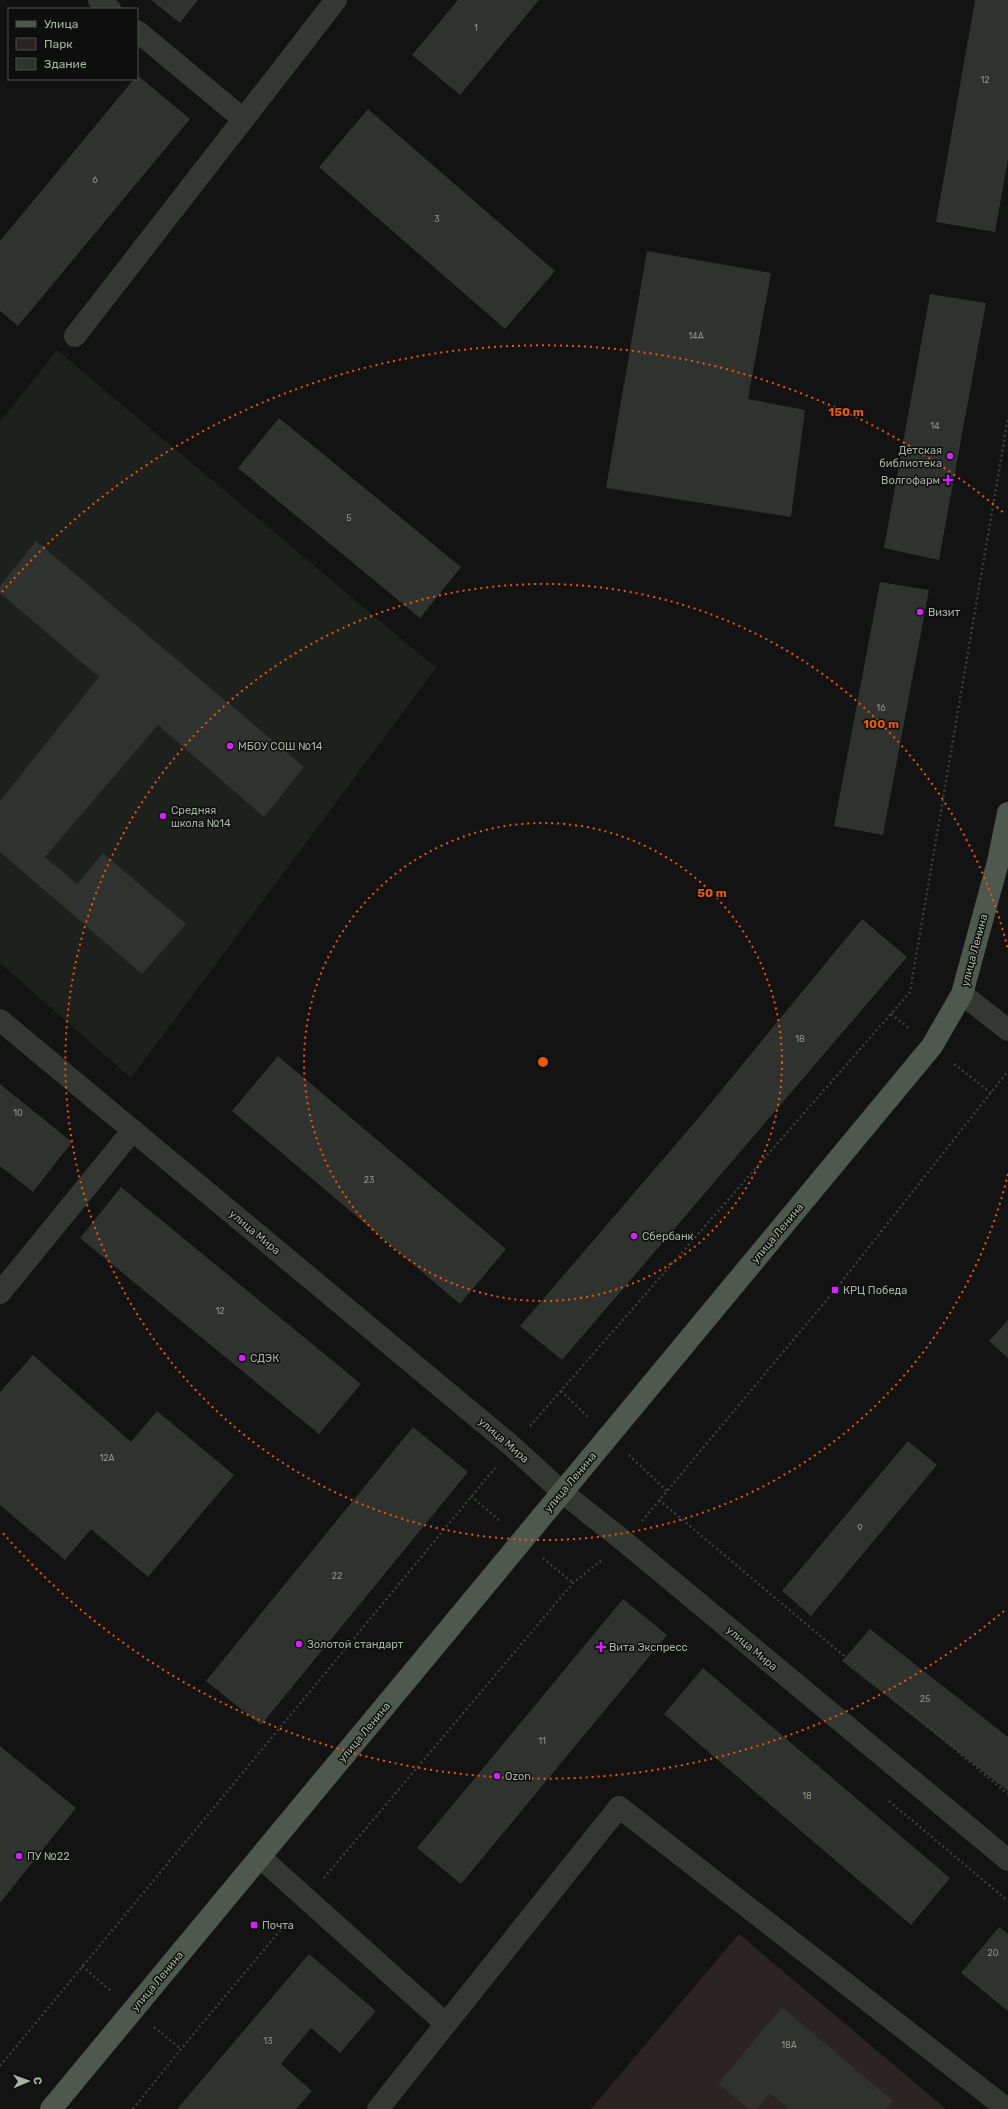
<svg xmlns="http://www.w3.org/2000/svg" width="1008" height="2109" font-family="Rubik,sans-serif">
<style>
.built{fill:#1e201e}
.green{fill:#2b2422}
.building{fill:#2f322f}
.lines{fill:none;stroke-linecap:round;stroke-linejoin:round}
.path{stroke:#393f39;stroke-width:2.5;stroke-dasharray:2 3;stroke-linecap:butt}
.minor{stroke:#333833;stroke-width:22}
.major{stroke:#4f584e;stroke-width:22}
.ring{fill:none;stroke:#e8590c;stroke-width:2;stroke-dasharray:2 4}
.poi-dot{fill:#d124f9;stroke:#0d0e0d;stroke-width:1.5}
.labels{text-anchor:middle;stroke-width:3;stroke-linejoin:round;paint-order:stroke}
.number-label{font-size:9px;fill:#889485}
.poi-label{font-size:11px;fill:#a5b5a2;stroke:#0d0e0d;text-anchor:start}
.street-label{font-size:11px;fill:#a5b5a2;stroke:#0d0e0d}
.centre{fill:#e8590c;stroke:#0d0e0d;stroke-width:2}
.ring-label{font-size:12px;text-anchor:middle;font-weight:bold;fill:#e8590c;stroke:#0d0e0d;stroke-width:3;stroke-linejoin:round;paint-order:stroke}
</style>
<rect width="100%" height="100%" fill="#121312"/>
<path class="built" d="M57,350L436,668L131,1078L0,963V422Z"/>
<path class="green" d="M739,1934L946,2109H591Z"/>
<path class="building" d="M151,0H198L180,23Z
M458,0H539L460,95L412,55Z
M975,0H1008V160L995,232L936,222Z
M137,75L190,119L18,326L0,311V241L134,79H137Z
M368,109L555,271L505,329L319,167Z
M647,251L771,273L748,399L805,410L791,517L606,488Z
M930,294L986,303L939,560L884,548Z
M279,418L461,567L420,618L238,468Z
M36,541L304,767L264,817L158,725L45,857L77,884L103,853L186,924L142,974L0,852V801L99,677L0,593V586Z
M880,582L929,590L883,835L834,826Z
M862,919L907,957L562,1360L520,1326L695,1122Z
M278,1056L506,1249L460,1304L232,1111Z
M0,1084L72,1142L33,1192L0,1166Z
M121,1187L361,1384L319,1434L80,1238Z
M1008,1320V1358L989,1341Z
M33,1355L131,1442L157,1411L234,1475L148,1577L91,1529L65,1560L0,1505V1392Z
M413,1427L468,1472L261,1725L206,1681Z
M908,1441L937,1465L811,1616L782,1591Z
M623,1599L667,1635L461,1884L417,1848Z
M870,1629L1008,1737V1791L842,1661Z
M703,1668L950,1878L911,1925L664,1714Z
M0,1746L76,1808L0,1903Z
M999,1927L1008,1934V2011L961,1973Z
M309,1954L376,2011L340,2053L311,2028L281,2064L312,2091L296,2109H177Z
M782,2007L893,2101L886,2109H789L770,2093L757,2109H749L718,2084Z"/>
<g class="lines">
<path class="path" d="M891,1014L910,1029
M954,1064L991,1093
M561,1391L588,1417
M530,1426L910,992L1008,418
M629,1455L667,1491
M471,1496L501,1522
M659,1500L1008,1794
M642,1521L835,1290L1008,1071
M543,1558L573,1583
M889,1801L1008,1901
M324,1878L573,1583L602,1560
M82,1966L112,1992
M154,2027L181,2049
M0,2066L495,1468
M133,2109L181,2049L289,1920"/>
<path class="minor" d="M99,0L110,9
M137,31L243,119
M75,336L336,0
M962,994L1008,1030
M0,1020L513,1447L562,1492L625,1542L1008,1860
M0,1293L133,1130
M260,1857L446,2024
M378,2109L619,1807L1007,2109"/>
<path class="major" d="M51,2109L932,1046L962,994L998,862L1008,813"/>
</g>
<g class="ring">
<circle cx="543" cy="1062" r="239"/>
<path d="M1008 1174A478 478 0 1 1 1008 950"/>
<path d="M1004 1611A717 717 0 0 1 2 1532M2 592A717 717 0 0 1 1004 513"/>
</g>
<g class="poi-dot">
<circle cx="950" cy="456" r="4"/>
<path d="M946 474h4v4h4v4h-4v4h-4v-4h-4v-4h4z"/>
<circle cx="920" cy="612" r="4"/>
<circle cx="230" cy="746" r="4"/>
<circle cx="163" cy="816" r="4"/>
<circle cx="634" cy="1236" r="4"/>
<rect x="831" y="1286" width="8" height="8" rx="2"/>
<circle cx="242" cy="1358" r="4"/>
<circle cx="299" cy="1644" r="4"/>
<path d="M599 1641h4v4h4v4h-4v4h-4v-4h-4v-4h4z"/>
<circle cx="497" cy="1776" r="4"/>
<circle cx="19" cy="1856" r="4"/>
<rect x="250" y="1921" width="8" height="8" rx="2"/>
</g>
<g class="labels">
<g class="number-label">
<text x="476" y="31">1</text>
<text x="985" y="83">12</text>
<text x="95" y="183">6</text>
<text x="437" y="222">3</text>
<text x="696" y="339">14А</text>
<text x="935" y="429">14</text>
<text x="349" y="521">5</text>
<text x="881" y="711">16</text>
<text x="800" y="1042">18</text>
<text x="18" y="1116">10</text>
<text x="369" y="1183">23</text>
<text x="220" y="1314">12</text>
<text x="107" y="1461">12А</text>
<text x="860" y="1531">9</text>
<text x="337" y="1579">22</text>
<text x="925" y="1702">25</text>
<text x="542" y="1744">11</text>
<text x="807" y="1799">18</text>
<text x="993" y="1956">20</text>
<text x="268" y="2044">13</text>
<text x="789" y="2048">18А</text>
</g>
<g class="poi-label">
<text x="942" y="454" text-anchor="end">Детская<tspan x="942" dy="13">библиотека</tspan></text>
<text x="940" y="484" text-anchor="end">Волгофарм</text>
<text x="928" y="616">Визит</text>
<text x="238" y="750">МБОУ СОШ №14</text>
<text x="171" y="814">Средняя<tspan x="171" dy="13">школа №14</tspan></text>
<text x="642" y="1240">Сбербанк</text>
<text x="843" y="1294">КРЦ Победа</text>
<text x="250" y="1362">СДЭК</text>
<text x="307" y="1648">Золотой стандарт</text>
<text x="609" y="1651">Вита Экспресс</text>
<text x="505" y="1780">Ozon</text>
<text x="27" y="1860">ПУ №22</text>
<text x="262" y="1929">Почта</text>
</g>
<g class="street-label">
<text transform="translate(974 950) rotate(-75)" y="4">улица Ленина</text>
<text transform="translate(255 1232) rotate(40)" y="4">улица Мира</text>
<text transform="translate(777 1233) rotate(-50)" y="4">улица Ленина</text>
<text transform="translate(504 1440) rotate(41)" y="4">улица Мира</text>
<text transform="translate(570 1482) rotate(-50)" y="4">улица Ленина</text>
<text transform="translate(752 1648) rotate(40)" y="4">улица Мира</text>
<text transform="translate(364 1732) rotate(-50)" y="4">улица Ленина</text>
<text transform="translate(157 1981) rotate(-50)" y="4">улица Ленина</text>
</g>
</g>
<circle cx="543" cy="1062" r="6" class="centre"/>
<g class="ring-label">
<text x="846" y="416">150 m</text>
<text x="881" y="728">100 m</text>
<text x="712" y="897">50 m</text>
</g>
<rect x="8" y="8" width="130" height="72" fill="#0d0e0d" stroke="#4a5149"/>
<rect x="16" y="21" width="20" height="6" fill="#4f584e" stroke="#4a5149"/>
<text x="44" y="28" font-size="12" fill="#a5b5a2">Улица</text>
<rect x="16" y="38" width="20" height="12" fill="#2b2422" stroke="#4a5149"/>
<text x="44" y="48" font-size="12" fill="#a5b5a2">Парк</text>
<rect x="16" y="58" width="20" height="12" fill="#2f322f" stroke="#4a5149"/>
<text x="44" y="68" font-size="12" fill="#a5b5a2">Здание</text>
<g transform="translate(28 2081) rotate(88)" stroke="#0d0e0d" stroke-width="3" paint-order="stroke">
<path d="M0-3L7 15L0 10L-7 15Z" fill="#a5b5a2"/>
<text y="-6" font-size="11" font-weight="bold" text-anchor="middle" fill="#a5b5a2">С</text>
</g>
</svg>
